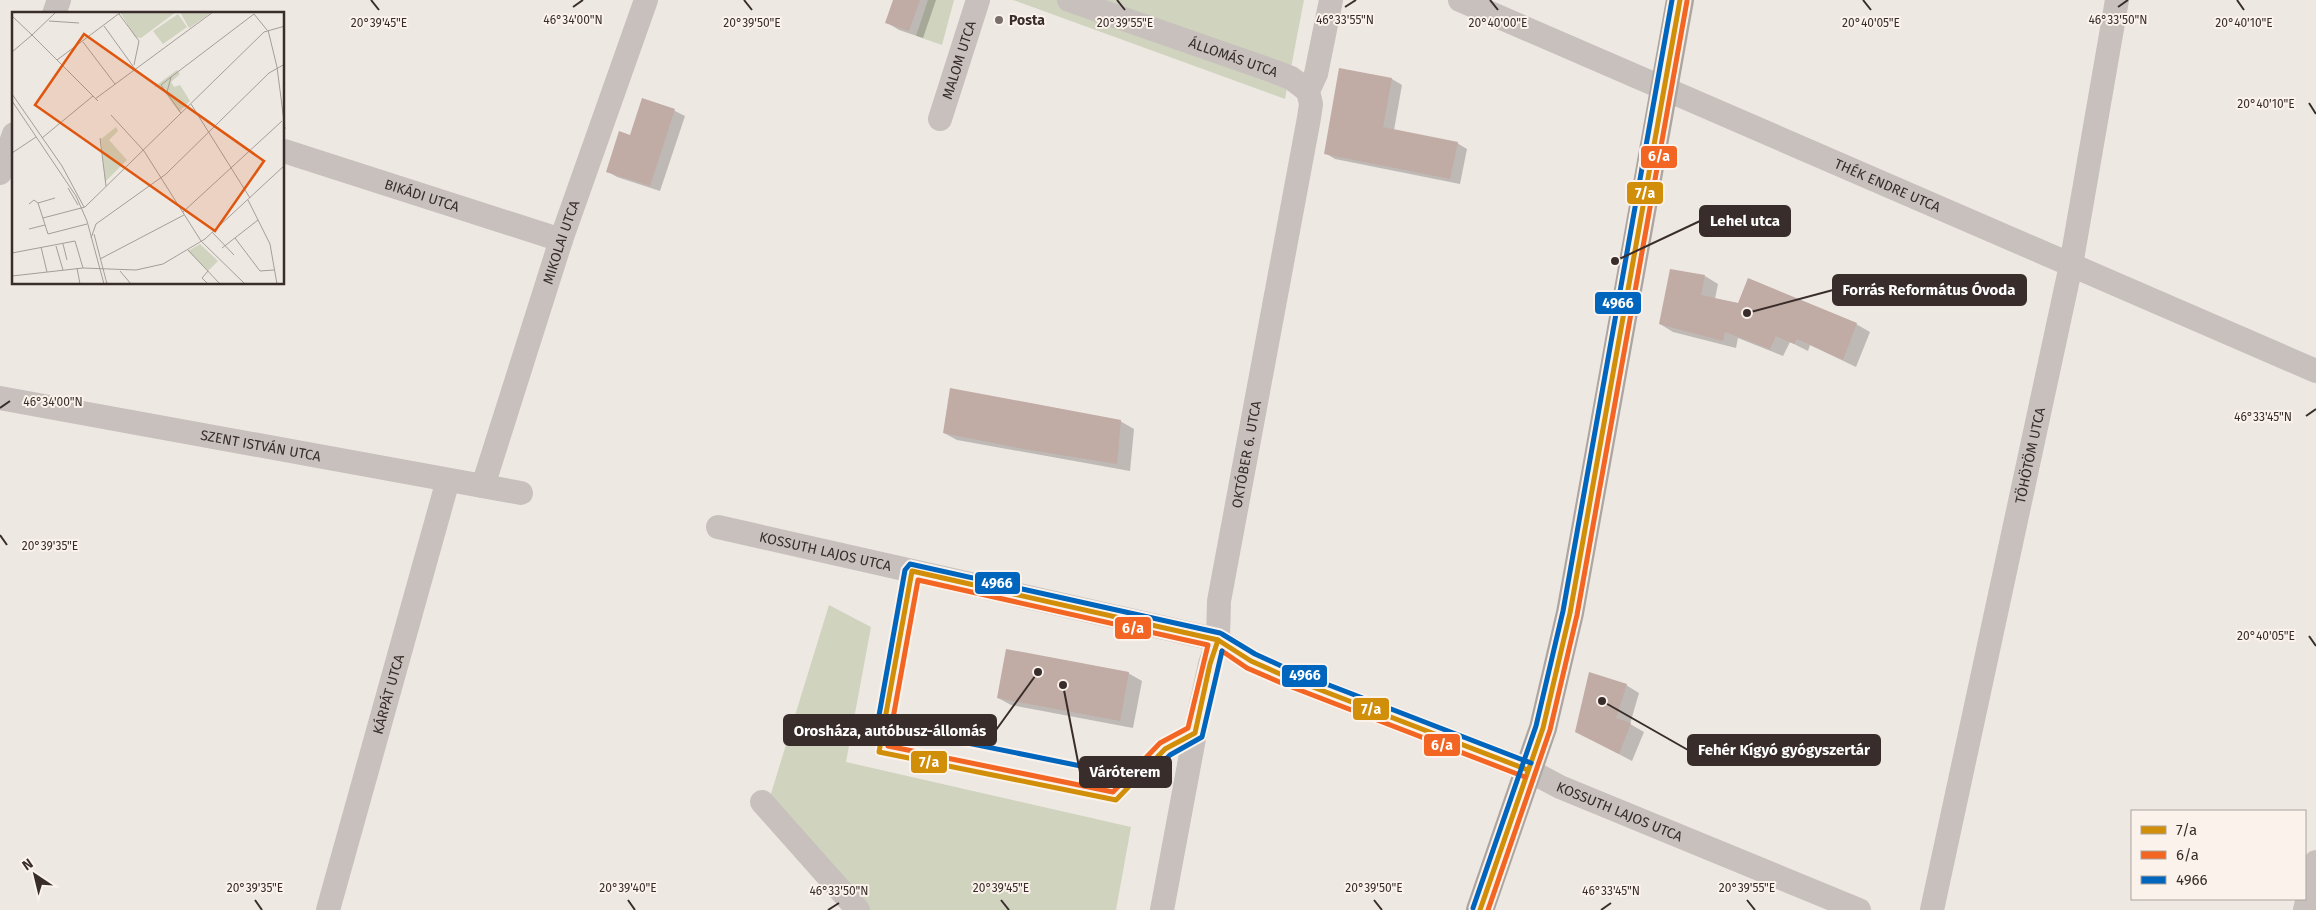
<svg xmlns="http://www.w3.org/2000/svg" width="2316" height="910" font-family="'Fira Sans',sans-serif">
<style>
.park{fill:#d0d3be}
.shadow{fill:#0003}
.building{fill:#c1aba5}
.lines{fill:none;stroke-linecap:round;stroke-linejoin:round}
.minor{stroke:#c7c0bc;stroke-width:24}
.major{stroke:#aca5a1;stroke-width:28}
.bus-1-casing{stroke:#faf2eb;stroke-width:9}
.bus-2-casing{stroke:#faf2eb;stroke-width:9}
.bus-3-casing{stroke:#faf2eb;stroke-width:9}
.bus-1{stroke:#d18e08;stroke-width:5}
.bus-2{stroke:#f26522;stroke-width:5}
.bus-3{stroke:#0065bd;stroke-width:5}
.ticks{fill:none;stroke:#382d2a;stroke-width:2}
.poi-dot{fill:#786e6b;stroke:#faf2eb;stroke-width:2}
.labels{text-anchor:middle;stroke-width:4;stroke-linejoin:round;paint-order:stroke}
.poi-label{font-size:14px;font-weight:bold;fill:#382d2a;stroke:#faf2eb;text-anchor:start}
.street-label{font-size:14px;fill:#382d2a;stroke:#faf2eb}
.inset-road{fill:none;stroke:#a59d99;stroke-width:1}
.view{fill:#df570e;fill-opacity:0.15;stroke:#df570e;stroke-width:2.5}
.inset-edge{fill:none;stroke:#382d2a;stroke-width:2.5}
.ticks-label{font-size:12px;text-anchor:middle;fill:#382d2a;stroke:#faf2eb;stroke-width:4;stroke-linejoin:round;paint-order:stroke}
.leader{fill:none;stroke:#382d2a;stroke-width:2}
.callout-dot{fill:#382d2a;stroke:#faf2eb;stroke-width:2}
.callout{fill:#382d2a;stroke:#382d2a;stroke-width:2}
.callout-label{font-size:15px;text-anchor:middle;font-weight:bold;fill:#fff}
.line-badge{stroke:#faf2eb;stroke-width:2}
.badge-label{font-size:14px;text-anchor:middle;font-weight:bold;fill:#fff}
</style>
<rect width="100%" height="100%" fill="#eee8e3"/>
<path class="park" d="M928,0H954L942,45L916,36Z
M1013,0H1304L1285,99Z
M829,605L871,627L846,762L1131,827L1116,910H866L769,800Z"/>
<path class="shadow" d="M894,0H936L923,38L899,30L886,22Z
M1340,70L1392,79L1402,85L1394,130L1457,143L1467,149L1460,184L1335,159L1325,153Z
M643,100L675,111L685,116L660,191L617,177L607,171L631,136Z
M1705,276L1718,284L1715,299L1856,324L1870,332L1856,367L1810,345L1808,351L1790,342L1783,356L1738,338L1736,348L1673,332L1660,324Z
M1120,421L1134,429L1130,471L957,440L944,433Z
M1128,673L1142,681L1133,728L1011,705L998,698Z
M1626,685L1639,693L1630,724L1644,732L1632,761L1590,739Z"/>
<path class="building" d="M893,0H920L909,31L885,23Z
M1339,68L1392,78L1383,127L1458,142L1450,179L1324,154Z
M642,98L675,109L650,186L606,172L619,131L630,135Z
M1670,269L1705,275L1701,295L1738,303L1748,278L1857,323L1843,360L1797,339L1794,344L1776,336L1770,349L1725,332L1723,341L1659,324Z
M950,388L1121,420L1117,464L1024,449L943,433Z
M1006,649L1129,672L1120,721L997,698Z
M1589,672L1627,684L1616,718L1631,723L1619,754L1575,732Z"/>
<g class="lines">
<g class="minor">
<path id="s1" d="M1069,0L1273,71L1291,78L1308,91"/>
<path id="s2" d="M1460,0L2316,371"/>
<path d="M54,14L59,0"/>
<path id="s3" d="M940,119L978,0"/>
<path id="s4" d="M284,151L561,240"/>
<path d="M0,173L14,134"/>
<path id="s5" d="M0,398L521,493"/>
<path id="s6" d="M483,486L561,240L646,0"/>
<path id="s7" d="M718,527L1218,640L1251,661L1287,677L1528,770L1560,787L1859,910"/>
<path d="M762,802L858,910"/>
<path id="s8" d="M328,910L448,480"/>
<path id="s9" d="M1162,910L1195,733L1210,664L1218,640L1219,601L1309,118L1311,104L1308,91L1316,74L1331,0"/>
<path id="s10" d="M1932,910L2071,265L2117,0"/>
<path d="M2305,910L2316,862"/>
</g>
<path class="major" d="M1480,910L1543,728L1570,613L1680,0"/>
<g class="bus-1-casing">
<path id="bus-1" d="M912,571L1218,640L1210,664L1195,733L1165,749L1116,800L879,752Z
M1218,640L1251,661L1287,677L1528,770
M1480,910L1543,728L1570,613L1680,0"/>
</g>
<g class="bus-2-casing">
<path id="bus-2" d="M918,580L1208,645L1188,728L1160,743L1113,792L888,746Z
M1222,651L1247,668L1284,684L1525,777
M1488,910L1550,730L1577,615L1687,1"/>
</g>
<g class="bus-3-casing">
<path id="bus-3" d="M1220,633L910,564L905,570L878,721L883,726L1145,779L1170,755L1202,737L1222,651
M1222,634L1255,654L1290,670L1531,763
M1473,908L1536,726L1563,611L1672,0"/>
</g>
<use href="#bus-1" class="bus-1"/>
<use href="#bus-2" class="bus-2"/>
<use href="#bus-3" class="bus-3"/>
</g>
<path class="ticks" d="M371,0L379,10M744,0L752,10M1117,0L1125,10M1490,0L1498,10M1863,0L1871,10M2237,0L2244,10M573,7L583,0M1345,7L1356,0M2118,7L2128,0M2309,103L2316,114M0,408L10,401M2306,416L2316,409M0,535L7,545M2309,636L2316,646M255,900L262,910M628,900L635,910M1001,900L1009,910M1374,900L1382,910M1747,900L1755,910M828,910L839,903M1601,910L1611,903"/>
<circle class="poi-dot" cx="999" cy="20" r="5"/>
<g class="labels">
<g class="poi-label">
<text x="1009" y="25">Posta</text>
</g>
<g class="street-label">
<text dy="5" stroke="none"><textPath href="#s1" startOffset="174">ÁLLOMÁS UTCA</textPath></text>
<text dy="5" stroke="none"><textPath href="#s3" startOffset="62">MALOM UTCA</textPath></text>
<text dy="5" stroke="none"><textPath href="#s2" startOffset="466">THÉK ENDRE UTCA</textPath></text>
<text dy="5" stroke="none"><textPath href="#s4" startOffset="145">BIKÁDI UTCA</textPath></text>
<text dy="5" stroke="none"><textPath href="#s6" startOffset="256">MIKOLAI UTCA</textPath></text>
<text dy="5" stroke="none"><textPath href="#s5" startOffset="265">SZENT ISTVÁN UTCA</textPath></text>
<text dy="5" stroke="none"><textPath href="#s9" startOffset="464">OKTÓBER 6. UTCA</textPath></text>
<text dy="5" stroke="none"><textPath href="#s10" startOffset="465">TÖHÖTÖM UTCA</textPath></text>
<text dy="5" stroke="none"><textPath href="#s7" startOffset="110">KOSSUTH LAJOS UTCA</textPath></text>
<text dy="5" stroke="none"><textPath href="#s8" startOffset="224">KÁRPÁT UTCA</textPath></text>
<text dy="5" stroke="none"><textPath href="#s7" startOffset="950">KOSSUTH LAJOS UTCA</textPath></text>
</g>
</g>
<g transform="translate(12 12)">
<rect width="272" height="272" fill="#eee8e3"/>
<path d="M108,0H164L129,26L123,25ZM168,0H200L177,16ZM166,2L175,15L151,32L141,19ZM165,58L168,62L159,70L162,75L168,73L178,89L167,100L148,74L142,75ZM104,115L106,119L97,128L115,148L93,170L89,127ZM188,232L206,249L196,259L176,239Z" fill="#d0d3be"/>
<path class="inset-road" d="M44,0L20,23L86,89M107,2L127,29L122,53M0,4L20,23L0,40M37,9L67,11M92,14L123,57M256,18L265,55L273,117M71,30L103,72M45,48L109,0M159,65L242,2L255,18M155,80L159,65L149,73L169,101M0,82L50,154L72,195M83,87L201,0M0,89L64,184L75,209L92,272M179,92L238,186M99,103L132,139L189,229L233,272M30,126L81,84M88,126L94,174M0,141L24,125M56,176L66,193M236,188L258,232L265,272M26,191L43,186M17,192L22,188L26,191L36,222L75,212M171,200L270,109M31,206L73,195L252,20L273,14M17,217L33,213M200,220L222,243M82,222L95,272M79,226L84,212L154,162L257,61L273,52M223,226L248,259L262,258M51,232L55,248M44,234L51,258M29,235L35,260M210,236L246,208M176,238L208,272M0,241L63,229L71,256M88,247L172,203M65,256L68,272M108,259L119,272M196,259L190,266L196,272M0,264L71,256L124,258L151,252L193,227L273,153"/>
<path class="view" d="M72,22L252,149L203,219L23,93Z"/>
<rect width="272" height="272" class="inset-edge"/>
</g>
<g class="ticks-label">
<text x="573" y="24">46°34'00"N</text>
<text x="1345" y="24">46°33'55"N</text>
<text x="2118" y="24">46°33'50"N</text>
<text x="379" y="27">20°39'45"E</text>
<text x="1498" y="27">20°40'00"E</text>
<text x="2244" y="27">20°40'10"E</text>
<text x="752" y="27">20°39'50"E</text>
<text x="1125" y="27">20°39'55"E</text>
<text x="1871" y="27">20°40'05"E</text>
<text x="2266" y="108">20°40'10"E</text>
<text x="53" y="406">46°34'00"N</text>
<text x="2263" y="421">46°33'45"N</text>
<text x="50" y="550">20°39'35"E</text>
<text x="2266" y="640">20°40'05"E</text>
<text x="255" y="892">20°39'35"E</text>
<text x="628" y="892">20°39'40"E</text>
<text x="1001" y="892">20°39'45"E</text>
<text x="1374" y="892">20°39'50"E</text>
<text x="1747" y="892">20°39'55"E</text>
<text x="839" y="895">46°33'50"N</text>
<text x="1611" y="895">46°33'45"N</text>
</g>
<path class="leader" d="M1615 261L1700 221M1747 313L1833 290M1038 672L996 730M1602 701L1688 750M1063 685L1080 772"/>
<g class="callout-dot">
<circle cx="1615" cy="261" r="5"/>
<circle cx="1747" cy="313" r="5"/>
<circle cx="1038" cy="672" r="5"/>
<circle cx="1602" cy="701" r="5"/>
<circle cx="1063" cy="685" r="5"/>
</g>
<g class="callout">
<rect x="1700" y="206" width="90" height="30" rx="5"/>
<rect x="1833" y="275" width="193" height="30" rx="5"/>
<rect x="784" y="715" width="212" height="30" rx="5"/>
<rect x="1688" y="735" width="192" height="30" rx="5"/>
<rect x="1080" y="757" width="91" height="30" rx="5"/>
</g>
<g class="callout-label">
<text x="1745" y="226">Lehel utca</text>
<text x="1929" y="295">Forrás Református Óvoda</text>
<text x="890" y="736">Orosháza, autóbusz-állomás</text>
<text x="1784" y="755">Fehér Kígyó gyógyszertár</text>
<text x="1125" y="777">Váróterem</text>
</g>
<g class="line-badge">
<rect x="1640" y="145" width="38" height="24" rx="5" fill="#f26522"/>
<rect x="1626" y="181" width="38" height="24" rx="5" fill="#d18e08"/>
<rect x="1594" y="291" width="48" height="24" rx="5" fill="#0065bd"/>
<rect x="974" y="571" width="47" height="24" rx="5" fill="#0065bd"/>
<rect x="1114" y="616" width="38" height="24" rx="5" fill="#f26522"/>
<rect x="1281" y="664" width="47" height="24" rx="5" fill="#0065bd"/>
<rect x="1352" y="697" width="38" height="24" rx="5" fill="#d18e08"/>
<rect x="1423" y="733" width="38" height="24" rx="5" fill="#f26522"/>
<rect x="910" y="750" width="38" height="24" rx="5" fill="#d18e08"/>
</g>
<g class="badge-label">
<text x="1659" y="161">6/a</text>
<text x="1645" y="198">7/a</text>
<text x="1618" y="308">4966</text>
<text x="997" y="588">4966</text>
<text x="1133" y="633">6/a</text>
<text x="1305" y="680">4966</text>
<text x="1371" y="714">7/a</text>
<text x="1442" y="750">6/a</text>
<text x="929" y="767">7/a</text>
</g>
<rect x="2131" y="810" width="175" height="90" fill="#faf2eb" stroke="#aca39e"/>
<rect x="2141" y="826" width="25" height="8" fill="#d18e08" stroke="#aca39e"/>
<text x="2176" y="835" font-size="15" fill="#382d2a">7/a</text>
<rect x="2141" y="851" width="25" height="8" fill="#f26522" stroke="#aca39e"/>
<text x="2176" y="860" font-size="15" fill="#382d2a">6/a</text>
<rect x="2141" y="876" width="25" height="8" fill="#0065bd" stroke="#aca39e"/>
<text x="2176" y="885" font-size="15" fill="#382d2a">4966</text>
<g transform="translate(35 875) rotate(325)" stroke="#faf2eb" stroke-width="4" paint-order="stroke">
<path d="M0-4L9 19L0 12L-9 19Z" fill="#382d2a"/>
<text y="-8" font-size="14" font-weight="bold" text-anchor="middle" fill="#382d2a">N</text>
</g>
</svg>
